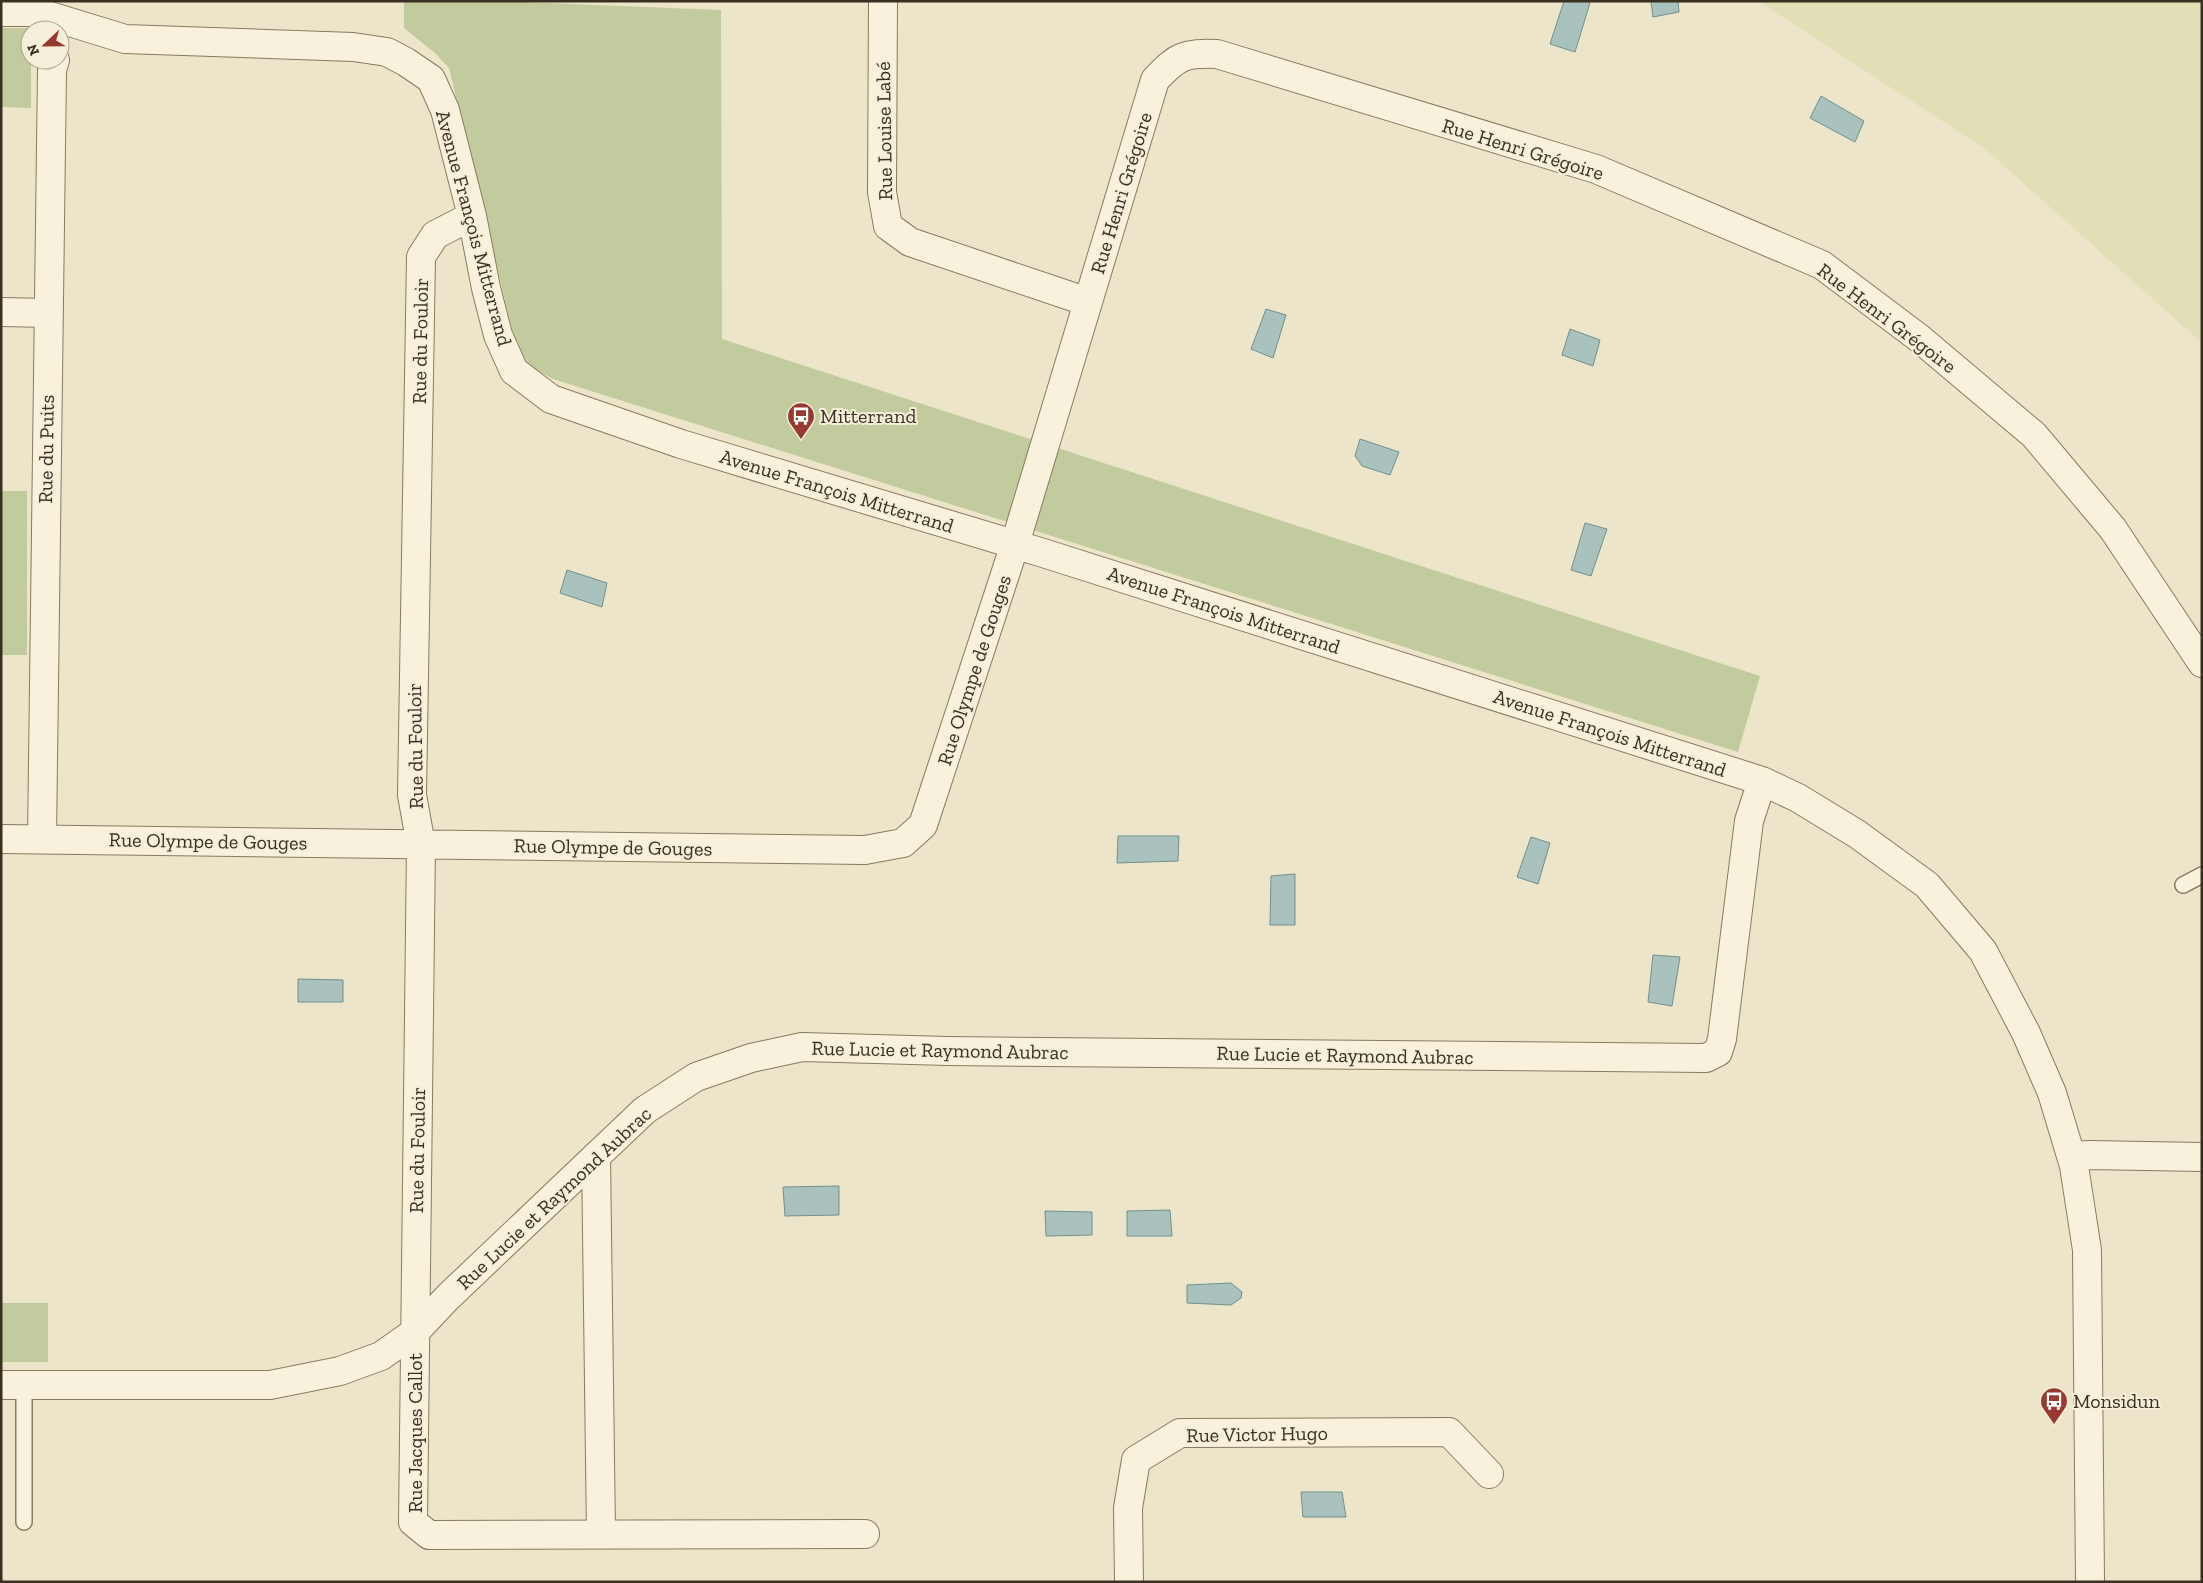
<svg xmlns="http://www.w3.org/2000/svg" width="2203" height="1583" font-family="'Zilla Slab',serif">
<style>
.farmland{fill:#e2dfb7}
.green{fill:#c2cb9e}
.water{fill:#aac2bd;stroke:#71908b}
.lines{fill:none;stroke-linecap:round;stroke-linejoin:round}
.service-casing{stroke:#89795f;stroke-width:18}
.minor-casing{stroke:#89795f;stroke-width:30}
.service{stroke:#f8f2dd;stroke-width:15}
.minor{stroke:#f8f2dd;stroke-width:28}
.labels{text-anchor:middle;stroke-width:4;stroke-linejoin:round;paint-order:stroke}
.street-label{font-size:20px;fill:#3a3022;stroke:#f5efd9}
.poi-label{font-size:20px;fill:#3a3022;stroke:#f5efd9;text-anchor:start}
</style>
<rect width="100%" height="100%" fill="#ede5ca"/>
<path class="farmland" d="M1758,1H2202V343L1985,149Z"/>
<path class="green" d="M404,1H496L721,10L722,339L1760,676L1738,752L553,379L533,368L517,350L449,68L435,53L404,28Z
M1,28H31V108L1,107Z
M1,491H27V655H1Z
M1,1303H48V1362H1Z"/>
<path class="water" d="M1564,1H1585L1590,3L1575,52L1550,44Z
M1651,1H1678L1679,12L1653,17Z
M1821,96L1864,121L1855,142L1810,118Z
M1266,309L1286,315L1273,358L1251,349Z
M1570,329L1600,340L1593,366L1562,355Z
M1360,439L1399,452L1390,475L1362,466L1355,456Z
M1585,523L1607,529L1591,576L1571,570Z
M567,570L607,583L602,607L560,593Z
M1118,836H1179L1178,861L1117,863Z
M1531,837L1550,843L1538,884L1517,877Z
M1295,874V925H1270L1271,876Z
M1653,955L1680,957L1672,1006L1648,1002Z
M298,979L343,980V1002H298Z
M839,1186V1215L785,1216L783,1187Z
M1170,1210L1172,1236H1127V1211Z
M1045,1211L1092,1212V1235L1046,1236Z
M1231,1283L1242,1292L1241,1298L1231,1305L1187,1303V1285Z
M1301,1492H1342L1346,1517H1303Z"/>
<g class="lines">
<g class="service-casing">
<path id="service" d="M2183,885L2202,875
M24,1386V1522"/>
</g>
<g class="minor-casing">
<path id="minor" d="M883,1L882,192L888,226L910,242L1088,302
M1,12H37L125,39L353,47L387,52L406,62L431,79L445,110L472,216L486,288L498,335L514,371L551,399L681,444L1040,552L1762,781L1798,798L1857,834L1927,885L1983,951L2026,1033L2052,1093L2074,1166L2087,1250L2090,1582
M472,216L435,235L421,257L412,795L421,845L413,1522L429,1535L865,1534
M1,312L48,313
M1,839L865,850L903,843L923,825L1015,544L1155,80C1178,55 1185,53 1217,54L1596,169L1822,265L1919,338L2034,435L2113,529L2202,663
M42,839L52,70L55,60
M596,1156L601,1534
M2071,1156L2090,1155L2202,1157
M1,1385H270L340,1371L381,1356L415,1332L448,1297L645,1110L696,1077L751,1058L802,1047L948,1051L1706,1058L1718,1052L1722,1039L1749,821L1762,781
M1129,1582L1128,1508L1136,1460L1180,1433L1449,1432L1489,1474"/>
</g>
<use href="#service" class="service"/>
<use href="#minor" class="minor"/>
</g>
<defs>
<g id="bus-pin" transform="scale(1.4375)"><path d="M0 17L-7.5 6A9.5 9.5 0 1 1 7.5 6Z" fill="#953931" stroke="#f5efd9"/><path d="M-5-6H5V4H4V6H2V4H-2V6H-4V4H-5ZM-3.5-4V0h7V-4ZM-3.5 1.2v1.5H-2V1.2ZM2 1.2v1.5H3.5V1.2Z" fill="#fff"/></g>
</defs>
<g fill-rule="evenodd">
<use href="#bus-pin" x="801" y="416"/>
<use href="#bus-pin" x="2054" y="1401"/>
</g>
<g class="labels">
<g class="street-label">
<text transform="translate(884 131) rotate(-91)" y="7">Rue Louise Labé</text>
<text transform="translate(1523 149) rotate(17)" y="7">Rue Henri Grégoire</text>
<text transform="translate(1121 193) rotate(-73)" y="7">Rue Henri Grégoire</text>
<text transform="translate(474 228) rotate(75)" y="7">Avenue François Mitterrand</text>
<text transform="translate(1887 318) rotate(37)" y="7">Rue Henri Grégoire</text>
<text transform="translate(420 341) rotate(-89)" y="7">Rue du Fouloir</text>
<text transform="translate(46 449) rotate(-89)" y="7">Rue du Puits</text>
<text transform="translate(837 491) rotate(17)" y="7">Avenue François Mitterrand</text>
<text transform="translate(1224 610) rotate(18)" y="7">Avenue François Mitterrand</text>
<text transform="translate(974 670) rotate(-72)" y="7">Rue Olympe de Gouges</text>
<text transform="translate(1610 733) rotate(18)" y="7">Avenue François Mitterrand</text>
<text transform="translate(415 746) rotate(-91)" y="7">Rue du Fouloir</text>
<text transform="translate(208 841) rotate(1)" y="7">Rue Olympe de Gouges</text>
<text transform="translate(613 847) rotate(1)" y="7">Rue Olympe de Gouges</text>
<text transform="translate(940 1050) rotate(1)" y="7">Rue Lucie et Raymond Aubrac</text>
<text transform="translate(1345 1055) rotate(1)" y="7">Rue Lucie et Raymond Aubrac</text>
<text transform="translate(417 1150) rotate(-89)" y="7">Rue du Fouloir</text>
<text transform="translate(554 1198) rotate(-43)" y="7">Rue Lucie et Raymond Aubrac</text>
<text transform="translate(415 1433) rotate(-90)" y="7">Rue Jacques Callot</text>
<text transform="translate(1257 1434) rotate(-1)" y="7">Rue Victor Hugo</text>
</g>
<g class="poi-label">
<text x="820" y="423">Mitterrand</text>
<text x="2073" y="1408">Monsidun</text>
</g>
</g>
<rect width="2203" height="1583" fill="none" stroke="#3a3022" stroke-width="5"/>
<g transform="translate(45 45) rotate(248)"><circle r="24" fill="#f5efd9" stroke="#aaa390"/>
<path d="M0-4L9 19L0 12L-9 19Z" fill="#953931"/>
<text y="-8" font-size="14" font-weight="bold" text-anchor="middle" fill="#3a3022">N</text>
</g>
</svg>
